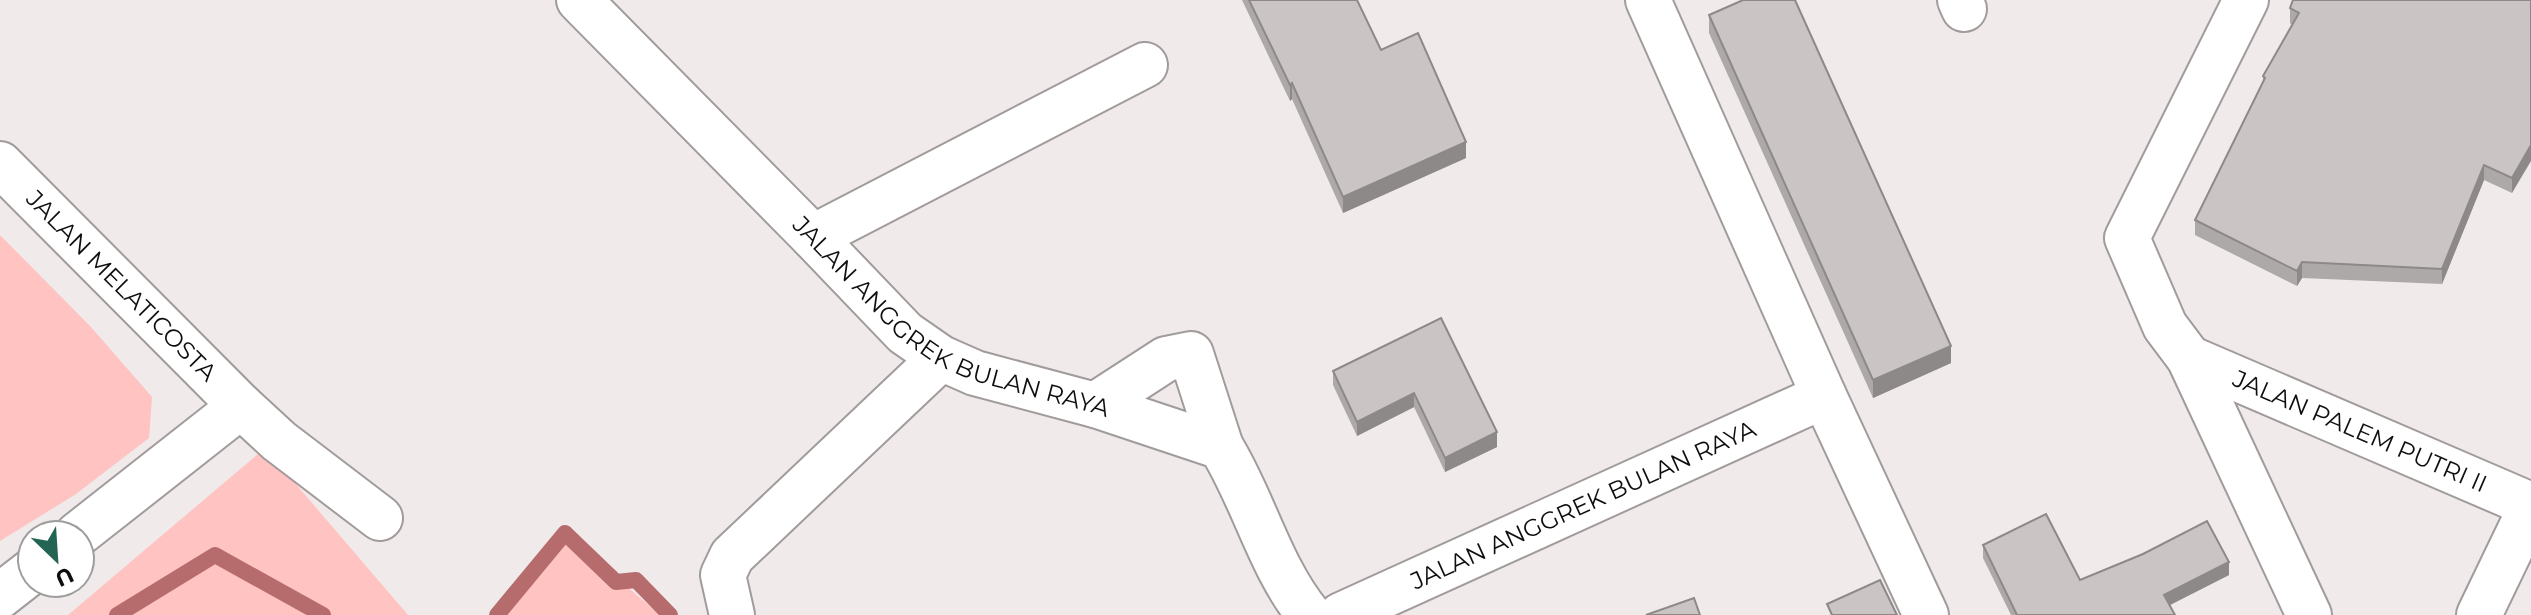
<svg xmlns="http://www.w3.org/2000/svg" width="2531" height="615" font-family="Montserrat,sans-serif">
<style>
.green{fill:#ffc3c1}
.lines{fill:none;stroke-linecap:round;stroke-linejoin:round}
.stream{stroke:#b66c6c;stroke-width:16}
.minor-casing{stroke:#a19b9b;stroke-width:48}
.minor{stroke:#fff;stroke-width:44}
.wall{fill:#aea9a9}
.shaded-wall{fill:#8d8989}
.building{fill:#cac4c4;stroke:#8d8989;stroke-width:2}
.labels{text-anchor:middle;stroke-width:6;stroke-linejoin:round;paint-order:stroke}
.street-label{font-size:24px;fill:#0f0d0d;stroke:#fff}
</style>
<rect width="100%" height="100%" fill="#f0eaea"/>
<path class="green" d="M0,235L91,327L152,397L149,438L76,494L0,541Z
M265,448L408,615H68Z
M565,533L660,615H497Z"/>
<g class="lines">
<path class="stream" d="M117,615L215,555L323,615
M497,615L565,533L616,582L636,580L670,615"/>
<g class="minor-casing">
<g id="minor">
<path id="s1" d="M579,0L813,237L905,333L941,358L975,373L1095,405L1221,447C1254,500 1269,566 1309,615"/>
<path d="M1648,0L1824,396L1926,615"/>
<path d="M1960,0L1964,9"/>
<path d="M2246,0L2127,238L2165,326L2189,358L2309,615"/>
<path id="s2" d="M0,164L241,406L279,441L380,518"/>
<path d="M813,237L1145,65"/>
<path id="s3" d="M2189,358L2531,505"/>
<path d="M1095,405L1166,359L1191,354L1221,447"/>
<path d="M77,535L241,406"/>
<path d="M0,596L32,571"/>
<path d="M732,615L723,575L732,556L941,358"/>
<path id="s4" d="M1341,615L1824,396"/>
<path d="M2479,615L2531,507"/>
</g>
</g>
<use href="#minor" class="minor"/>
</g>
<path class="wall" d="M1242,0H1357L1381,50L1466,158L1343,213L1292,99L1290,101Z
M2531,0L2512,193L2484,180L2442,284L2302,278L2297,286L2195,235V220L2263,84V76L2292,25L2290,23V8Z
M1709,15L1951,363L1873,398L1709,33Z
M1441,318L1497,447L1445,472L1414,407L1357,436L1333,385V371Z
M1983,545L2080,580L2229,575L2170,605L2175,615H2011L1983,558Z"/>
<path class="shaded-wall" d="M1292,83V99L1290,101V85Z
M1466,142V158L1343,213V197Z
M2531,145V161L2512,193V178Z
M2484,165V180L2442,284V269Z
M2302,262V278L2297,286V271Z
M1951,346V363L1873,398V380Z
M1414,393V407L1357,436V422Z
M1497,432V447L1445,472V458Z
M2229,562V575L2164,608V595Z"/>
<path class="building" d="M1249,0H1357L1381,50L1418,33L1466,142L1343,197L1292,83L1290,85Z
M1743,0H1795L1951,346L1873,380L1709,15Z
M2293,0H2531V145L2512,178L2484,165L2442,269L2302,262L2297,271L2195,220L2265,78L2263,76L2299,13L2290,8Z
M1441,318L1497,432L1445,458L1414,393L1357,422L1333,371Z
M2046,514L2080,580L2143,554L2207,521L2229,562L2164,595L2175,615H2017L1983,545Z
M1880,580L1897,615H1832L1827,604Z
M1694,598L1700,615H1646Z"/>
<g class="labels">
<g class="street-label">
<text dy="8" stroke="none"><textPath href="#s2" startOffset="172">JALAN MELATICOSTA</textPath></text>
<text dy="8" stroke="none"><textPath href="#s1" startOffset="498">JALAN ANGGREK BULAN RAYA</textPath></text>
<text dy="8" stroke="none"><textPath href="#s3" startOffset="186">JALAN PALEM PUTRI II</textPath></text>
<text dy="8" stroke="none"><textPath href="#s4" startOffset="266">JALAN ANGGREK BULAN RAYA</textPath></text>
</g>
</g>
<g transform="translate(56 559) rotate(155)"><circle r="38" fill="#ffffff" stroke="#9f9e9e" stroke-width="2"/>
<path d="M0-6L14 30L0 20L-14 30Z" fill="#246452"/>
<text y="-12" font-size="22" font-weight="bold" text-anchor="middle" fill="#0f0d0d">U</text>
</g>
</svg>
